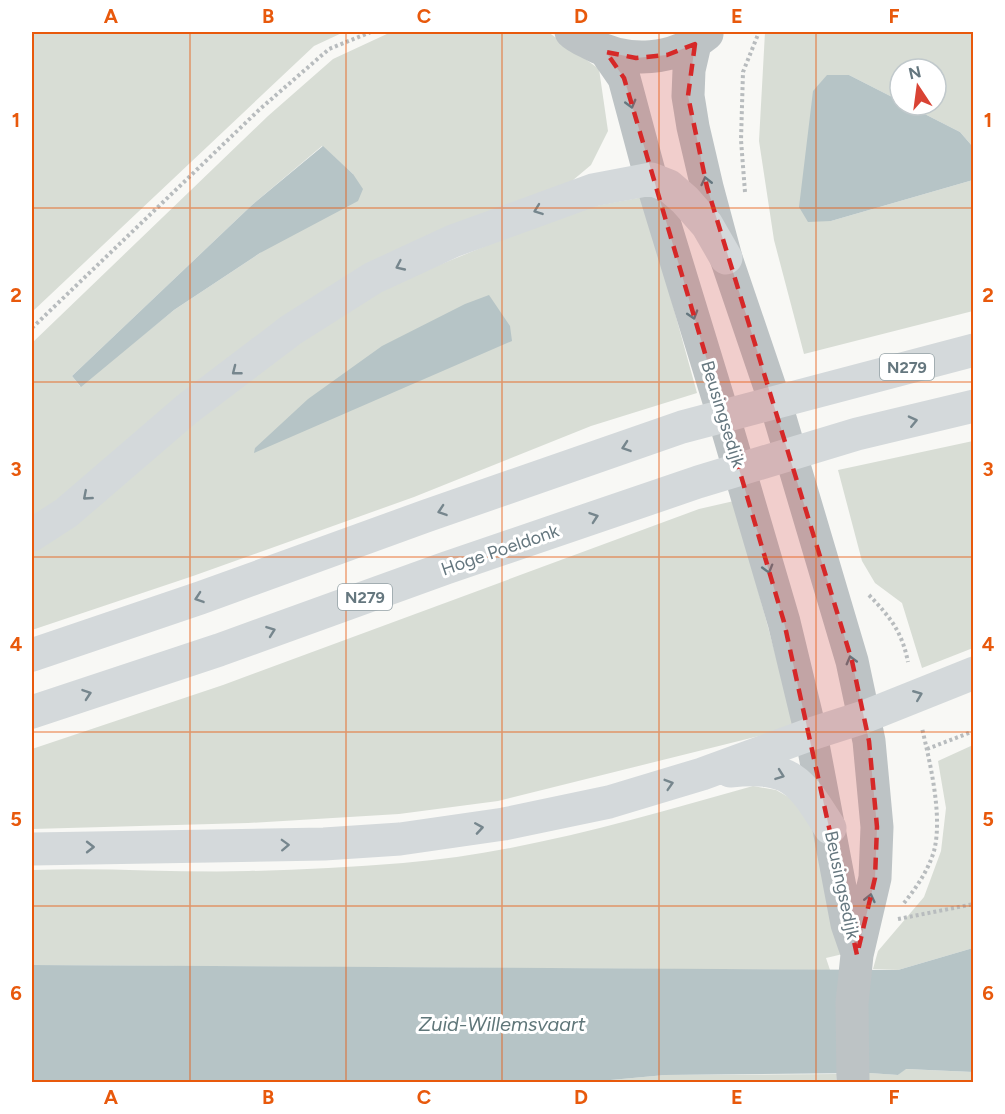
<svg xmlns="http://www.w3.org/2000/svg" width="1005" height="1114" font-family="Figtree,sans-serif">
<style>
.green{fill:#d8ddd5;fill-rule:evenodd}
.water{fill:#b6c4c6}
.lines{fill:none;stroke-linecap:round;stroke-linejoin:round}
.path{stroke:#b8bcbe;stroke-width:4;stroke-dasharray:3 3;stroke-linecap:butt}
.tertiary{stroke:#bdc3c5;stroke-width:33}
.trunk{stroke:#d4d9db;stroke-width:33}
.oneway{stroke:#65777f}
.oneway2{stroke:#76868d}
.marked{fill:#d62828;fill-opacity:0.2;stroke:#d62828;stroke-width:4.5;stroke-dasharray:12 8;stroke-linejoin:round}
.grid{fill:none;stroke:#e8590c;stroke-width:1.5;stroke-opacity:0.55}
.labels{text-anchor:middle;stroke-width:6;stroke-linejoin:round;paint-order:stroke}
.shield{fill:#fff;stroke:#93a0a5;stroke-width:1.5}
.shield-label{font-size:16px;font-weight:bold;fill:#65777f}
.street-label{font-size:18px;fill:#65777f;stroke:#fff}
.water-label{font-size:20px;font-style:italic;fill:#5f7679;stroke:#fff}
.neatline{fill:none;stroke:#e8590c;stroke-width:2}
.grid-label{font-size:20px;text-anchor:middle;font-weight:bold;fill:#e8590c}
</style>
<rect width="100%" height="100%" fill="#f8f8f5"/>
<path class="green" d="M32,32H344L314,46L32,312Z
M397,32H548L599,69L608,131L591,165L566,186L446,228L32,520V343L268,116L333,59L389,33ZM322,146L353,174L260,253L174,310L80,386L72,376L252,205Z
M765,32H973V147L960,132L907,105H936V69H900V101L849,75L831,221L973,180V311L804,354L774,240L759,141Z
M643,197L697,393L591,426L414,497L193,576L32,630V551L250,375L380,289L574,210Z
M973,441V648L922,668L902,603L875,583L862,561L838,470Z
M734,501L795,727L498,801L399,814L248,823L32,829V749L223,685L699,509Z
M973,745V948L898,970L873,969L878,951L924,897L941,851L946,808L938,761Z
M753,786L776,790L799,803L813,821L843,954L826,958L830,970L32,965V870C104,867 177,873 249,871C300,870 352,867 403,863C523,853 639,818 753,786Z
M905,1069L973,1072V1082H868L869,1073L898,1075Z
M837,1074L836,1082H211H589L665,1075Z"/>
<path class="water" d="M827,75H849L900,101V105H907L960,132L973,147V180L831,221L808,222L799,207L813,91Z
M323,146L353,174L363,189L358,201L260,253L174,310L81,387L72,376L252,205Z
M489,295L510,326L512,341L254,453L255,448L308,399L382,346L465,304Z
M973,948V1072L906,1069L898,1075L869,1073L665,1075L589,1082H32V965L898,970Z"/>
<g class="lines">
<path class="path" d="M745,192L741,140L743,72L759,32
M32,328L260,109L329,49L371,32
M869,595C891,618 902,632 908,662
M927,749L974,731
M904,903C916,888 928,871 934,851C943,816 930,763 922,728
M898,919L974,904"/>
<path class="tertiary" d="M571,32C576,37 583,40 591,44C628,64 674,61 707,34
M695,44L689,70L688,96L693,127L707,187L726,258L777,408L852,661L869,741L877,827L875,878L857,955L852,1003L853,1082
M606,52L624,78L651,179L725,421L784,622L811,734L847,924L856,950"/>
<path class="trunk" d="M32,535L66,513L187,409L291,330L373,278L453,241L593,190L651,179L669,186L685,200L707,225L726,258
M32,655L200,598L426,516L682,427L974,350
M32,712L219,650L446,568L698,482L857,434L974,406
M730,771C791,765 800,780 830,828
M32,849L324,844L400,839L504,824L609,802L702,774L811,734L864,717L974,673"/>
</g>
<defs><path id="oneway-chevron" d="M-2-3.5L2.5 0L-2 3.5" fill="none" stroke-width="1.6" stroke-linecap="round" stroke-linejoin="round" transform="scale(1.5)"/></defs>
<g class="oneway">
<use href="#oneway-chevron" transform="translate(631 104) rotate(75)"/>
<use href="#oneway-chevron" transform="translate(706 181) rotate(-103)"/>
<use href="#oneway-chevron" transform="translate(693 315) rotate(73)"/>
<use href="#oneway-chevron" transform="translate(768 569) rotate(74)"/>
<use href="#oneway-chevron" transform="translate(851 660) rotate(-105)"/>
<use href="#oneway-chevron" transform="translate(870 898) rotate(-77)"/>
</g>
<g class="oneway2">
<use href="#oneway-chevron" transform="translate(538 210) rotate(160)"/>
<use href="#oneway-chevron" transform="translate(400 266) rotate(155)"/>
<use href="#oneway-chevron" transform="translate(236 371) rotate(142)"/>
<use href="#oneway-chevron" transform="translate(913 421) rotate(-13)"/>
<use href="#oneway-chevron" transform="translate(626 447) rotate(161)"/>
<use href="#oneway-chevron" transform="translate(87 496) rotate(139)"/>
<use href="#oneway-chevron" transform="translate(442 511) rotate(161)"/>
<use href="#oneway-chevron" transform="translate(594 517) rotate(-19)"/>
<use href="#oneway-chevron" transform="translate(199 598) rotate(161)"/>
<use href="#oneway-chevron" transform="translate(271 631) rotate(-20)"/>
<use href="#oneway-chevron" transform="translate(87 694) rotate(-19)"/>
<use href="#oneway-chevron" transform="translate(918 695) rotate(-22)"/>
<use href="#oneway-chevron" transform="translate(780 775) rotate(20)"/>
<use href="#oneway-chevron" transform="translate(669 784) rotate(-17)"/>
<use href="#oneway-chevron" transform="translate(479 828) rotate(-9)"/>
<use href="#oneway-chevron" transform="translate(285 845) rotate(-2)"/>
<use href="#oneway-chevron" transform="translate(90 847)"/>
</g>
<path class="marked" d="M695,44L688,96L707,187L852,661L869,741L877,827L875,878L857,955L784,622L624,78L606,52L636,58L667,55Z"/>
<path class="grid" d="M190,32V1082M346,32V1082M502,32V1082M659,32V1082M816,32V1082M32,208H974M32,382H974M32,557H974M32,732H974M32,906H974"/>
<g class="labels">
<g class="shield">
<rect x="880" y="354" width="54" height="26" rx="4.5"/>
<rect x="338" y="584" width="54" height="26" rx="4.5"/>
</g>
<g class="shield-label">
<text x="907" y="373">N279</text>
<text x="365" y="603">N279</text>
</g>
<g class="street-label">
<text transform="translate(723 414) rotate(73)" y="6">Beusingsedijk</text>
<text transform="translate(500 550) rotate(-19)" y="6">Hoge Poeldonk</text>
<text transform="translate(842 885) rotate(78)" y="6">Beusingsedijk</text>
</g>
<g class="water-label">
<text x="502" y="1031">Zuid-Willemsvaart</text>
</g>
</g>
<rect width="1005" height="1114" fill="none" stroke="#ffffff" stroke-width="66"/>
<g transform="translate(918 87) rotate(347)"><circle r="28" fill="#ffffff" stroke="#c1c9cc" stroke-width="1.5"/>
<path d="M0-4.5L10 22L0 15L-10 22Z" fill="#d94334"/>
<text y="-9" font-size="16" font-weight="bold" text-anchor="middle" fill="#65777f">N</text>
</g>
<rect x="33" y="33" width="939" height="1048" class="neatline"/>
<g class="grid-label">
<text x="111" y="23">A</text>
<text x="268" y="23">B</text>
<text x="424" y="23">C</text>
<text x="581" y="23">D</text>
<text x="737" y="23">E</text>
<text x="894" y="23">F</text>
<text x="16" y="127">1</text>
<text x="988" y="127">1</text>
<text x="16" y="302">2</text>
<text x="988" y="302">2</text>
<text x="16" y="476">3</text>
<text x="988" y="476">3</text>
<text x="16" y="651">4</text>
<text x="988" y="651">4</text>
<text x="16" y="826">5</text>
<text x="988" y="826">5</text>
<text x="16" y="1000">6</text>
<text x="988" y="1000">6</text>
<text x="111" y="1104">A</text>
<text x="268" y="1104">B</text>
<text x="424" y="1104">C</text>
<text x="581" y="1104">D</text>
<text x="737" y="1104">E</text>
<text x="894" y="1104">F</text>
</g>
</svg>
